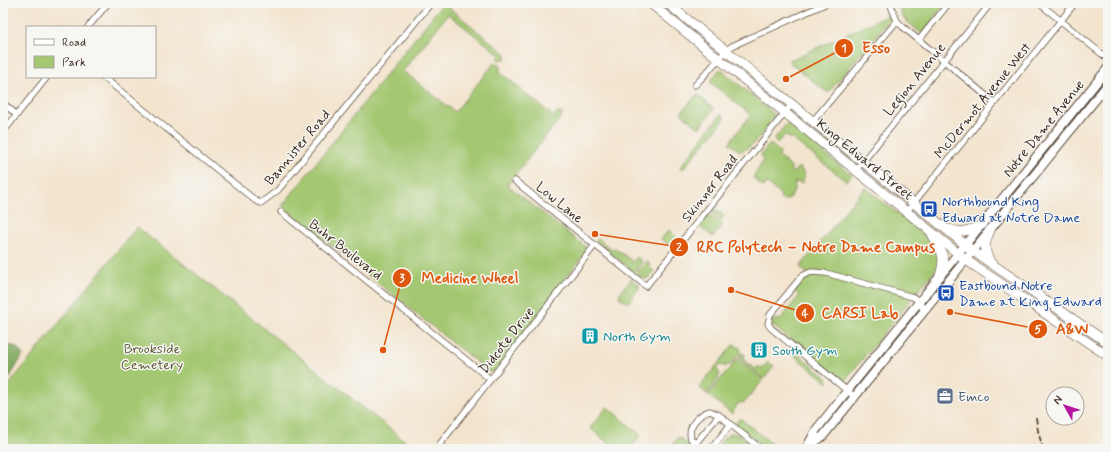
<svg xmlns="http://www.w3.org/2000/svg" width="1111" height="452" font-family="Mynerve,sans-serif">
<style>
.green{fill:#a4c872;stroke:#707948}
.forest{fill:#83ac64;stroke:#5f6b41}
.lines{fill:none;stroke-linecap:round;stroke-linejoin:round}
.street-casing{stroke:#574638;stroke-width:7}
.secondary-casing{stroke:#574638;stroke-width:10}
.primary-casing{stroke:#574638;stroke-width:10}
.street{stroke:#fff;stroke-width:5.5}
.secondary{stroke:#fff;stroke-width:8}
.primary{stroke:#fff;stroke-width:9}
.rail{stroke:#3b2a1e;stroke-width:1.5;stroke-dasharray:6 3;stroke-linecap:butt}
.labels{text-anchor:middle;stroke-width:3;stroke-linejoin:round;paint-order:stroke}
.street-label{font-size:14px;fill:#3b2a1e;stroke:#f6f6f2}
.transit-label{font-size:14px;fill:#164399;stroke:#f6f6f2;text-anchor:start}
.culture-label{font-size:14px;fill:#0d838f;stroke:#f6f6f2;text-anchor:start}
.park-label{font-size:14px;fill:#5a5937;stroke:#f6f6f2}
.service-label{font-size:14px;fill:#4e5e75;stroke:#f6f6f2;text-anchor:start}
.leader{fill:none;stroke:#df570d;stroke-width:1.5}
.callout-dot{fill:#df570d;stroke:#f6f6f2;stroke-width:1.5}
.mark-label{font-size:12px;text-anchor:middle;font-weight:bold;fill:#fff}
.callout-label{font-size:15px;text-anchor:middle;font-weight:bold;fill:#df570d;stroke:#f6f6f2;stroke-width:3;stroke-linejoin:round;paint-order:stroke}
</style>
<rect width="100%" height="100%" fill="#f6f6f2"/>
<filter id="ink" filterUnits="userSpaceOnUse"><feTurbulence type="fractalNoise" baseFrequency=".025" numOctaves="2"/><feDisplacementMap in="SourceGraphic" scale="8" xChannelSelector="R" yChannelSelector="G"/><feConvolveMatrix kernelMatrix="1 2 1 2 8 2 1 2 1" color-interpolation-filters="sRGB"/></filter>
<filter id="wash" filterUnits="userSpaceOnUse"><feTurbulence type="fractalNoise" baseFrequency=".012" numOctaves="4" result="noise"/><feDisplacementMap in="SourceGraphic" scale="16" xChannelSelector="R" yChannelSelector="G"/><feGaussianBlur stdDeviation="0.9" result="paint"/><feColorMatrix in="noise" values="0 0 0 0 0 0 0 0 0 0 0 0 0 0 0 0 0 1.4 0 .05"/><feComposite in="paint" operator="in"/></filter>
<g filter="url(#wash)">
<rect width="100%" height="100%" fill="#f3e4ce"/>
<path class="green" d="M443,3L506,54V58L501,60L498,59L500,55L448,14L403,71L455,112L495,62L500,64V72L554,117L557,113H562V116L507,185L587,248L586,252L499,366L494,371L489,372L282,206Z
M911,3H946L922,34L904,19L899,9Z
M888,15L890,19L828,93L788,61Z
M720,69L773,113L774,116C766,128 755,148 740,151L729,143L751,115L710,82Z
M697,94L714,109L699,128L681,113Z
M721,114L724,117V120L683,169L680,167Z
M793,114L797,116L825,138L844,150L858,163L853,162Z
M787,123L852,175L846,181L791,138H789L785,135L777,143L774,139Z
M770,144L780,152L779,157L792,168L790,170L792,173L799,167C804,172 806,177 802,183L795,182C794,192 792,203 780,199L781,195L766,183L763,187L753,178L763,161L761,154Z
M865,187L944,251L945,258L843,383L772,325V320L775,321L777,318L779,321L799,296L796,293L795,290L806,277L810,276L800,267Z
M714,208L724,216L721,220L711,211Z
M709,214L723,224L713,237L699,226Z
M137,227L415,449H3V392Z
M669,230L678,239V242L673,246H670L661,239Z
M598,238L612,250L615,248L633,262L637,257L642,262L634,272L596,241Z
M646,261L649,263V268L654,271L648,278L645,279L636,274Z
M631,279L639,285V288L629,302H626L619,297L620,295L619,294Z
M734,344L741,349L740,351L741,352L730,365L728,364L726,367L722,365L719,366L717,370L720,374L718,377L719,378L707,394L699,387Z
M742,353L745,355L743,359L755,369L758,366L762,369L768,362L774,366L764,379L739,358Z
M793,353H797L827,378L828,383L792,354Z
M737,359L763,380L744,403L742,402L740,404L738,403L732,414L708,395Z
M607,407L641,435L630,449H615L590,428Z
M740,418L778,449H767L737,425L736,423Z
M732,433L739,435L757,449H715L725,437Z
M678,437L691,447L692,446L696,449H669Z"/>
<path class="forest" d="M3,341L6,344L16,347L23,355L10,377L6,378L3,375Z"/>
</g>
<g filter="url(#ink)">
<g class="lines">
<g class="street-casing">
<path id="street" d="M890,3L897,21L903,27L995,103
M1039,3L1108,59
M88,27L108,3
M919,40L949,3
M103,77L256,201L261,203L278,190L431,3
M695,85C708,73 718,57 732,46L827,3
M3,103L17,115
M813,121L897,21
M3,132L47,77
M856,170L991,3
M515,181L646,286L792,104
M907,211L1075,3
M281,212L490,379
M855,397L771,328L768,324L770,315L802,276L811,272L826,273L913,297L919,301L924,311
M695,444L719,415
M437,449L440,444L595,245
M701,449L691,439C687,427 698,414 710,411L719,415L761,449
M711,449L731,424"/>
</g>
<g class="secondary-casing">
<path id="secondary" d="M808,447L823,436L844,410L1108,84
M806,449L816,430L847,391L1108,68"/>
</g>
<g class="primary-casing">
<path id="primary" d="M650,3L966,260L1108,356
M667,3L973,251L1108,343
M949,229C961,234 970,230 982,225
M932,234C942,253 946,254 940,276
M991,263C982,248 985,243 991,228"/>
</g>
<use href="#street" class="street"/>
<use href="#secondary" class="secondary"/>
<use href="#primary" class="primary"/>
<path class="rail" d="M1036,418L1038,431L1043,449"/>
</g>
</g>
<defs>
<g id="bus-square" transform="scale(0.9)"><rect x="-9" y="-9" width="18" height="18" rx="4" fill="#1a4fb4" stroke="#f6f6f2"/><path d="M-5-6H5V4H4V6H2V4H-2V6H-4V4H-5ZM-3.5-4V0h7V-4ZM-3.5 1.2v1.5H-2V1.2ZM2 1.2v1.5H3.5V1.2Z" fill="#fff"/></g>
<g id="building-square" transform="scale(0.9)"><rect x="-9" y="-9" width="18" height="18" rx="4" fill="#0f9aa8" stroke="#f6f6f2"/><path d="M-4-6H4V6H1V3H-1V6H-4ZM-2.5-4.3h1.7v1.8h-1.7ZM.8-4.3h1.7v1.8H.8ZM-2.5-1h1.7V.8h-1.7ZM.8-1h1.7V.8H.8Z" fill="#fff"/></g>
<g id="office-square" transform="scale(0.9)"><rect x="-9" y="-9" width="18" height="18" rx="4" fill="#5c6f8a" stroke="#f6f6f2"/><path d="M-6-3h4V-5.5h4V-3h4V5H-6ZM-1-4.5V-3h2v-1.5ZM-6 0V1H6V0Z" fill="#fff"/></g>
</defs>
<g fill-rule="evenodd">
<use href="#bus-square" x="929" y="209"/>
<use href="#bus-square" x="946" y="293"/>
<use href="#building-square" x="590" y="336"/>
<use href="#building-square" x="759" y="350"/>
<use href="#office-square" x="945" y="396"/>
</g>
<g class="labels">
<g class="street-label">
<text transform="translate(914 79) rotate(-51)" y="5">Legion Avenue</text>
<text transform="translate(982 100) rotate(-51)" y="5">McDermot Avenue West</text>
<text transform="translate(1043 128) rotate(-51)" y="5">Notre Dame Avenue</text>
<text transform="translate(297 147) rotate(-50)" y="5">Bannister Road</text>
<text transform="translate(865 159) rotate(39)" y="5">King Edward Street</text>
<text transform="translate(709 188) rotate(-52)" y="5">Skinner Road</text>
<text transform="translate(560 202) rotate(39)" y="5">Low Lane</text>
<text transform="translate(346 249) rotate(38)" y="5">Buhr Boulevard</text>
<text transform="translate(506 340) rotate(-52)" y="5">Didcote Drive</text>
</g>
<g class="transit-label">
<text x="942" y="206">Northbound King<tspan x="942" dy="16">Edward at Notre Dame</tspan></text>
<text x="959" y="290">Eastbound Notre<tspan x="959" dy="16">Dame at King Edward</tspan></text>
</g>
<g class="culture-label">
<text x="603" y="341">North Gym</text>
<text x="772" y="355">South Gym</text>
</g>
<g class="park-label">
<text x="152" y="353">Brookside<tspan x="152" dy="16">Cemetery</tspan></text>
</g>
<g class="service-label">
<text x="958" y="401">Emco</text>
</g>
</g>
<path class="leader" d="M786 79L844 48M595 234L679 247M383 350L402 278M731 290L805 313M950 312L1038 329"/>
<g class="callout-dot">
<circle cx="786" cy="79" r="4"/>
<circle cx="595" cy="234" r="4"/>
<circle cx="383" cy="350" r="4"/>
<circle cx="731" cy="290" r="4"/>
<circle cx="950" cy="312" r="4"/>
<circle cx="844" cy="48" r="10"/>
<circle cx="679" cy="247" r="10"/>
<circle cx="402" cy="278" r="10"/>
<circle cx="805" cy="313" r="10"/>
<circle cx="1038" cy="329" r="10"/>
</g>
<g class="mark-label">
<text x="844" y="52">1</text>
<text x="679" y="251">2</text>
<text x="402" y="282">3</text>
<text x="805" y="317">4</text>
<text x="1038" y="333">5</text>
</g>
<g class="callout-label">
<text x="876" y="53">Esso</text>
<text x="816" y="252">RRC Polytech – Notre Dame Campus</text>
<text x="470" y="283">Medicine Wheel</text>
<text x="860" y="318">CARSI Lab</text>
<text x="1072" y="334">A&amp;W</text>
</g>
<rect width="1111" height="452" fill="none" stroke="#f6f6f2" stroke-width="16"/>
<rect x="26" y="26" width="130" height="52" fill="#f6f6f2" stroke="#aba49d"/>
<rect x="34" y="39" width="20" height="6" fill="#ffffff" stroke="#aba49d"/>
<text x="62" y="46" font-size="12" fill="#3b2a1e">Road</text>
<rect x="34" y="56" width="20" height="12" fill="#a4c872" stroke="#aba49d"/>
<text x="62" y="66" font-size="12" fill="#3b2a1e">Park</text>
<g transform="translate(1065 406) rotate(309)"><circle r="19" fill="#f6f6f2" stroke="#aba49d"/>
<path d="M0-3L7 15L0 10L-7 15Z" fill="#b5179e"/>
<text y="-6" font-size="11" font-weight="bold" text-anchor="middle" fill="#3b2a1e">N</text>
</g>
</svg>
